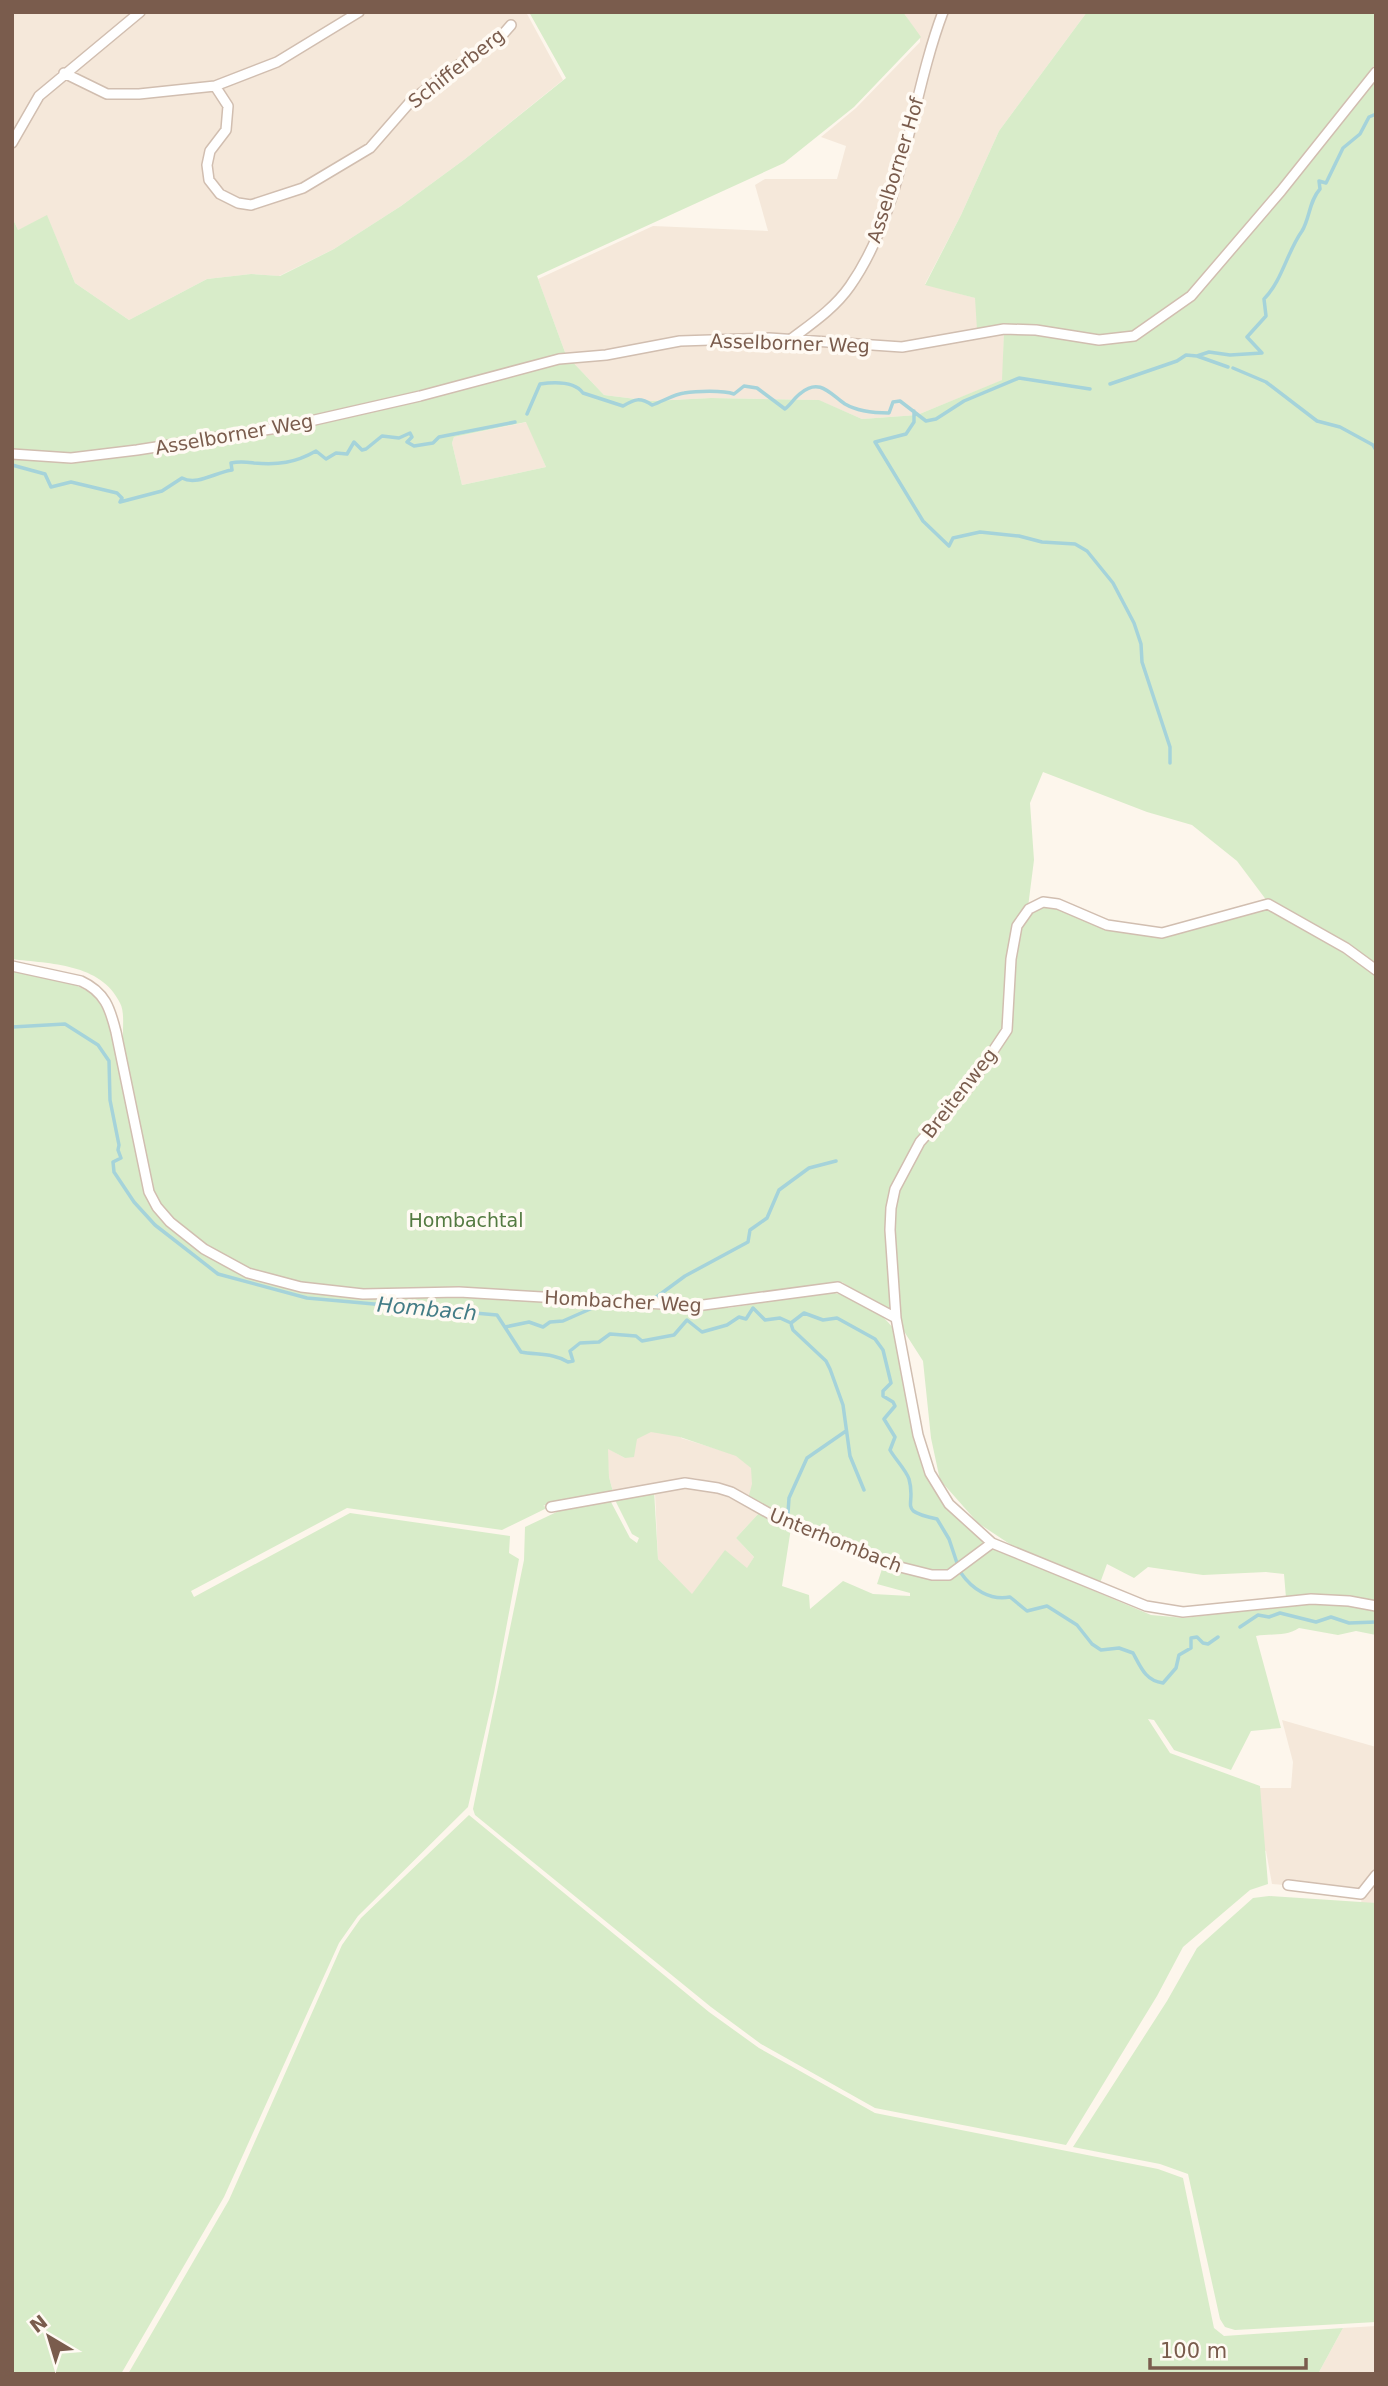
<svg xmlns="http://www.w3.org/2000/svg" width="1388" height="2386" font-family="'DejaVu Sans',sans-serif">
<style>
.residential{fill:#f5e8da}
.green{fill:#d8ecc9;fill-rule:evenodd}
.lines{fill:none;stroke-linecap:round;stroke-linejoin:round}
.stream{stroke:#a5d3da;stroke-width:3.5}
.minor-casing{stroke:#d1beb0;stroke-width:12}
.minor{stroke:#fff;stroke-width:9}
.labels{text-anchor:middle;stroke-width:7;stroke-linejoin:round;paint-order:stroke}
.street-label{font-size:19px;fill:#7a5c4d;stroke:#fffaf3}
.park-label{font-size:19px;fill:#537a41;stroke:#fffaf3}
.water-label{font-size:21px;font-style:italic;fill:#437c86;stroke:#fffaf3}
</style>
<rect width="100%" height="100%" fill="#fdf6ec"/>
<path class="residential" d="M12,12H526L563,80L465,159L401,206L334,249L279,276L251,274L207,279L129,320L75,283L47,216L18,230L12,217Z
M903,12H1087L999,131L961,215L925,284L975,298L1004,331L1003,380L917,415L862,419L818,400L711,398L652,401L604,395L566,355L538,279L653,226L768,231L755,185L765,179H837L846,146L821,137L856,108L920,42V37Z
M527,422L546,467L462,485L452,443L454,437Z
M684,1424L681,1438L736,1455L761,1476L748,1499L730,1486L694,1478L673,1480L613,1492L609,1477L607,1448L625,1458L637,1430Z
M706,1486L759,1513L736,1538L754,1557L747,1569L703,1581L692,1595L658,1559L655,1492L670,1488Z
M1282,1720L1376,1747V1933L1362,1930L1361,1891L1272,1884L1266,1851L1240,1846L1254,1788H1291L1293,1762Z
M1376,2326V2374H1318L1343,2328Z"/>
<path class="green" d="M529,12H903L921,37L854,107L784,163L537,276L566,355L604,395L652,401L711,398L819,400L862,419L917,415L1002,380L1004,331L1136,338L1193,297L1376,79V967L1267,901L1237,861L1192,825L1147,812L1043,772L1030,803L1034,860L1028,907L1016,926L1004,1030L893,1188L894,1317L842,1282L727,1298L728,1308C748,1305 768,1302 787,1299C798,1297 809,1293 820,1292C849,1291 883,1310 898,1335L912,1427L923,1470L947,1509L978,1537L1007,1554L1151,1615L1185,1618L1309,1602L1343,1604L1376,1609V1635L1356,1631L1338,1635L1299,1628C1286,1637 1271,1633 1256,1636L1281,1728L1251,1731L1231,1770L1174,1750L1154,1720L1148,1719L1170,1753L1260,1786L1268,1884L1250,1890L1183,1947L1157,1996L1066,2145L875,2108L761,2044L711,2007L475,1815L473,1809L524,1560L525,1527L563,1509L606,1498L611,1502L630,1538L637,1543L639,1538L632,1534L616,1502L619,1496L654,1490L658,1559L692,1594L725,1550L747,1568L754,1557L736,1538L759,1513L791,1528L782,1586L809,1595L810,1609L843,1581L873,1594L910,1596V1593L877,1584L884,1563L810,1526L783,1521L748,1499L752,1484L751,1468L736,1456L680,1437L651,1432L637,1439L634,1457L625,1458L608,1449L609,1477L613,1492L553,1502L543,1506L549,1507L502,1530L347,1508L191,1591L194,1597L350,1513L510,1536L509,1553L519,1559L494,1693L468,1807L358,1916L339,1943L224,2197L121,2374H12V969L69,982L100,997L112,1025L115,1052L124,1047C121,1034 126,1014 120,1003C101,963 50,964 12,959V217L18,230L47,215L75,283L129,320L207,279L251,274L280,276L334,249L401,206L465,159L566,78ZM526,422L546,467L462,485L452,443L454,437Z
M1087,12H1376V63L1280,185L1190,293L1134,334L1100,338L977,330L975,298L925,285L961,215L999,131Z
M1043,904L1058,905L1106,926L1162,935L1266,905L1345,950L1376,972V1604L1310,1594L1286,1598L1284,1574L1266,1572L1203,1575L1148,1567L1134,1578L1107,1564L1100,1583L1042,1559L1025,1554L978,1523L940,1480L931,1438L923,1361L898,1322L893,1230L898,1192L922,1144L1009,1031L1013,959L1018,926L1029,910Z
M469,1815L709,2012L759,2048L875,2113L1158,2169L1183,2178L1214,2328L1224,2336L1343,2328L1318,2374H128L229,2200L342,1945L361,1918Z
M1269,1896L1376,1903L1374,1939H1376V2322L1235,2330L1225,2327L1220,2319L1188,2174L1160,2164L1073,2147L1167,2001L1197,1948L1253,1898Z"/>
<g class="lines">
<path class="stream" d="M1197,356L1228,367
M1233,368L1266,382L1317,421L1340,427L1373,445L1376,450
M1110,384L1177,361L1186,355L1197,356L1209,352L1230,355L1262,353L1247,337L1266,316L1264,299C1282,281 1287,252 1302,231C1310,218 1309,201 1320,189L1319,181L1326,183L1343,148L1360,134L1369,117L1376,114
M914,411V422L906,434L875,442L923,521L949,546L953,538L980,532L1019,536L1042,542L1075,544L1087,551L1113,583L1134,623L1141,644L1142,662L1170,747V763
M527,414L540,384C554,382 574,381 583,393L623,406C635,399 640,397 652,405C662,402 674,394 684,393C696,391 723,390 734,394L744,386L757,388L785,409C791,404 795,397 801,393C820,377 831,395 845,404C857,411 875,413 889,413L893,402L900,401L926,421L936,419L964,401L1019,378L1090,389
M12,465L45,474L51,487L71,482L117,493L122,498L120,502L162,491L182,478C197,486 216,472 232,470L231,463C240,461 246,462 254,463C278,465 295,463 316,451L326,459L336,453L347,454L354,442L362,450L366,449L382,436L399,438L410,433L412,437L407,442L414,446L433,443L439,437L515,422
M12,1027L65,1024L98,1045L109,1061L110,1100L119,1145L118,1150L121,1158L113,1162L114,1172L134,1202L155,1225L218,1274L307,1298L497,1315L521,1352C537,1355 554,1353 568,1362L573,1361L570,1351L580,1343L599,1342L610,1334L636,1336L642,1341L674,1335L687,1320L702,1332L727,1325L739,1317L746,1319L753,1308L765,1320L780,1318L791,1323L804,1313L823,1320L837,1318L875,1339L883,1350L891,1383L883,1391V1396L893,1402L895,1406L884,1419L895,1437L890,1450C895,1459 906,1470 909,1479C917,1507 896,1510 937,1519L949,1539L957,1563
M651,1301L685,1276L748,1242L750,1230L767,1218L779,1190L809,1168L836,1161
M791,1324L793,1330L826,1361L830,1369L843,1405L850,1456L864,1490
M505,1327L529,1322L543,1327L550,1322L563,1321L597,1306
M788,1513L789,1498L807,1458L846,1431
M961,1573C972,1589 990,1601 1010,1597L1027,1611L1047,1606L1077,1625L1092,1644L1101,1650L1119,1648L1133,1653C1141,1668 1146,1681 1163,1683L1176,1668L1179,1655L1191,1648V1638L1197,1637L1203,1643L1208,1644L1218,1637
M1240,1627L1258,1615L1269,1617L1280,1613L1316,1622L1331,1617L1349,1623L1376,1622"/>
<g class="minor-casing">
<path id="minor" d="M64,73L107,94H139L215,86L277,62L359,12
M215,86L228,106L226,130L210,151L207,165L209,180L220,194L238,203L251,205L303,188L370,148L411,101L452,69L498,40L511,25
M12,143L39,96L140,12
M790,340C811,324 834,309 850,286C904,209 910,99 943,12
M12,454L71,458L137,450L284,427L420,396L559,359L606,355L680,341L769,338L902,347L1004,329L1036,330L1099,340L1134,336L1191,296L1281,191L1376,72
M12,966L81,981C105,992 110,1008 116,1032L149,1192L157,1207L170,1222L204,1249L248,1273L301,1287L363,1294L459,1292L696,1306L838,1287L896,1318
M1376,970L1346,948L1268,904L1162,933L1107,925L1058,904L1043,902L1029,909L1017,926L1011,959L1007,1030L969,1087L920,1142L895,1189L891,1208L890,1230L896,1318L918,1435L930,1473L949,1504L992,1543L1146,1606L1183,1612L1311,1599L1349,1601L1376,1606
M551,1507L685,1483L718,1488L731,1492L788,1524L845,1543L888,1564L932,1575H949L992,1543
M1288,1885L1361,1894L1376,1875"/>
</g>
<use href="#minor" class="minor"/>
</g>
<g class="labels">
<g class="street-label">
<text transform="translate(456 68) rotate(-38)" y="7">Schifferberg</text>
<text transform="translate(895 170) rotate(-73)" y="7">Asselborner Hof</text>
<text transform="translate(790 343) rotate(2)" y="7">Asselborner Weg</text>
<text transform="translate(234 434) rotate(-10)" y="7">Asselborner Weg</text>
<text transform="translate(959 1093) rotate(-52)" y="7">Breitenweg</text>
<text transform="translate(623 1301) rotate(3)" y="7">Hombacher Weg</text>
<text transform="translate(836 1540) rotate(22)" y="7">Unterhombach</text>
</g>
<g class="park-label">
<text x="466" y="1227">Hombachtal</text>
</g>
<g class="water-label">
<text transform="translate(427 1309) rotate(5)" y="7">Hombach</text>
</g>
</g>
<rect width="1388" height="2386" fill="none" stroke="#7a5c4d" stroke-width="28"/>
<g transform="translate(49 2337) rotate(322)" stroke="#fffaf3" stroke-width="5" paint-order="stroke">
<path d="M0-5L12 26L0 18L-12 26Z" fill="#7a5c4d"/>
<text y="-10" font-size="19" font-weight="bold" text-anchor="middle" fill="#7a5c4d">N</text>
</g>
<path d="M1150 2358v10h156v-10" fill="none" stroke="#7a5c4d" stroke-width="3.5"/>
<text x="1160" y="2358" font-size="21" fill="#7a5c4d" stroke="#fffaf3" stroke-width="5" paint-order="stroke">100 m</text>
</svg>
